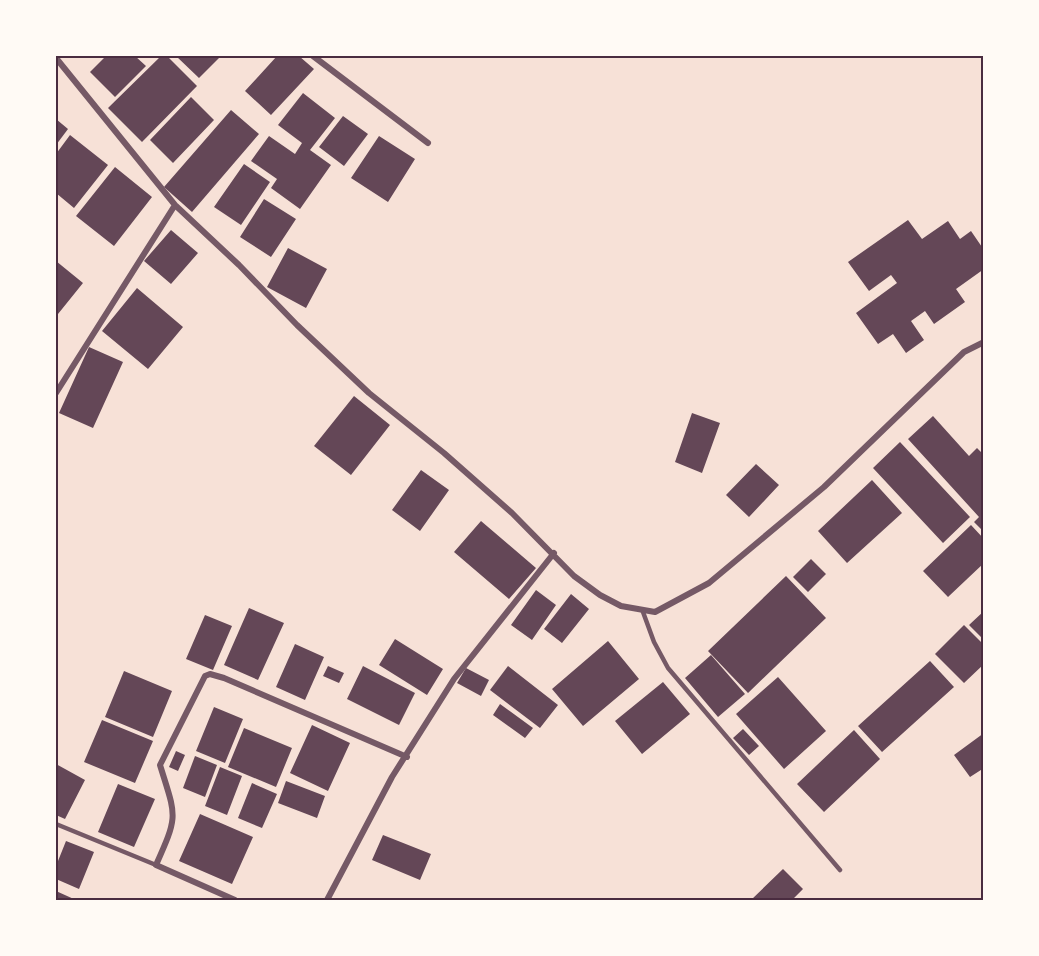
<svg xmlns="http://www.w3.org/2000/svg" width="1039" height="956" font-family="'DM Sans',sans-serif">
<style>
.building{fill:#644757}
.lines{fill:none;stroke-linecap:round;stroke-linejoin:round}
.service{stroke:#755966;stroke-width:4.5}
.minor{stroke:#755966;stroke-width:6}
.neatline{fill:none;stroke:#4a2c40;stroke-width:2}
</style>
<rect width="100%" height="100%" fill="#f7e1d7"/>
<path class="building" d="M106,56H135L146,66L115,97L90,72Z
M161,56H167L197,86L142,142L108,108Z
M176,56H221L199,78Z
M277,56H299L314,69L271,115L245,91Z
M303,93L335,118L310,150L331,165L300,209L271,188L277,179L251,161L269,136L295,154L302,143L278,125Z
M191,97L214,120L173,163L150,140Z
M231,110L259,134L192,212L164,187Z
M343,116L368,134L344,166L319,147Z
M56,119L68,129L56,145Z
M70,135L108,165L74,208L56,193V154Z
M379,136L415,159L388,202L351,178Z
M244,164L270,182L241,225L214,207Z
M115,167L152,197L114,246L76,216Z
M264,199L296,219L271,257L240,237Z
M908,220L922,239L948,221L960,239L971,231L984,250V269L956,289L965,302L934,324L925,311L911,321L924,340L906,353L893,334L878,344L856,313L897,283L891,275L869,291L848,262Z
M171,230L198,253L171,284L144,261Z
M288,248L327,269L306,308L267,287Z
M56,261L83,283L58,314L56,312Z
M137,288L183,327L148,369L102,331Z
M89,347L123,362L93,428L59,413Z
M354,396L390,425L351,475L314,446Z
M692,413L720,423L702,473L675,462Z
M933,416L969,456L977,448L984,455V532L974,522L979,517L908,439Z
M900,442L970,517L943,543L873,468Z
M756,464L779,485L749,517L726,495Z
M421,470L449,490L420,531L392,510Z
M872,480L902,513L847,563L818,531Z
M481,521L536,568L509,599L454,552Z
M971,525L984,539V563L948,597L923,571Z
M811,559L826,574L808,592L793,577Z
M786,576L826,618L748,693L708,651Z
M536,590L556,605L532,640L511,625Z
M571,594L589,609L562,643L544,629Z
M249,608L284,623L258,680L224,665Z
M984,611V640L969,625Z
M205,615L232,626L213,670L186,659Z
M964,625L984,645V664L964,683L935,654Z
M395,639L443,669L427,695L379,665Z
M608,641L639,679L583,726L552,689Z
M295,644L324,657L305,700L276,687Z
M711,655L745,694L718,717L685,678Z
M930,661L954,687L882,752L858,726Z
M328,666L344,673L339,683L323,676Z
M363,666L415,693L399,725L347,699Z
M508,666L558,705L540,728L490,690Z
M466,668L489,680L481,696L457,683Z
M124,671L172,691L153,737L105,717Z
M778,677L826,731L784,769L736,714Z
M663,682L690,714L642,754L615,721Z
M500,704L533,728L525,738L493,715Z
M214,707L243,719L225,763L196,751Z
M102,720L153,741L135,783L84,762Z
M312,725L350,743L328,791L290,773Z
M244,728L292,748L276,787L228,767Z
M743,729L759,746L749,755L733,738Z
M854,730L880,759L824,812L797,784Z
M984,733V768L970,777L954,755Z
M176,751L185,755L178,771L169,767Z
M195,756L217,765L205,797L183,788Z
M56,764L85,780L65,819L56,815Z
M220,767L242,776L227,815L205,806Z
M286,781L325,796L317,818L278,803Z
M252,783L277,794L262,828L238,818Z
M118,784L155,799L134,847L98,832Z
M200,814L253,837L232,884L179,861Z
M383,835L431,854L420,880L372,860Z
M66,841L94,852L79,889L56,879V866Z
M783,869L803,889L792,900H751Z
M56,891L76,900H56Z"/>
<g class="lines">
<path class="service" d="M643,612L654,642L668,668L840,870
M56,824L156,865"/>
<path class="minor" d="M313,56L428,143
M56,58L175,205L239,265L297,325L369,393L444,453L512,513L574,576L600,595L621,606L655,612L709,583L824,487L964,352L984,342
M56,393L175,205
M235,900L156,865C179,814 176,817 160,765L205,676L210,674L224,678L407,757
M327,900L392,777L454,679L554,553"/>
</g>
<rect width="1039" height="956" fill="none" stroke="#fffaf5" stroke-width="114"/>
<rect x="57" y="57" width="925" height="842" class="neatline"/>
</svg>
